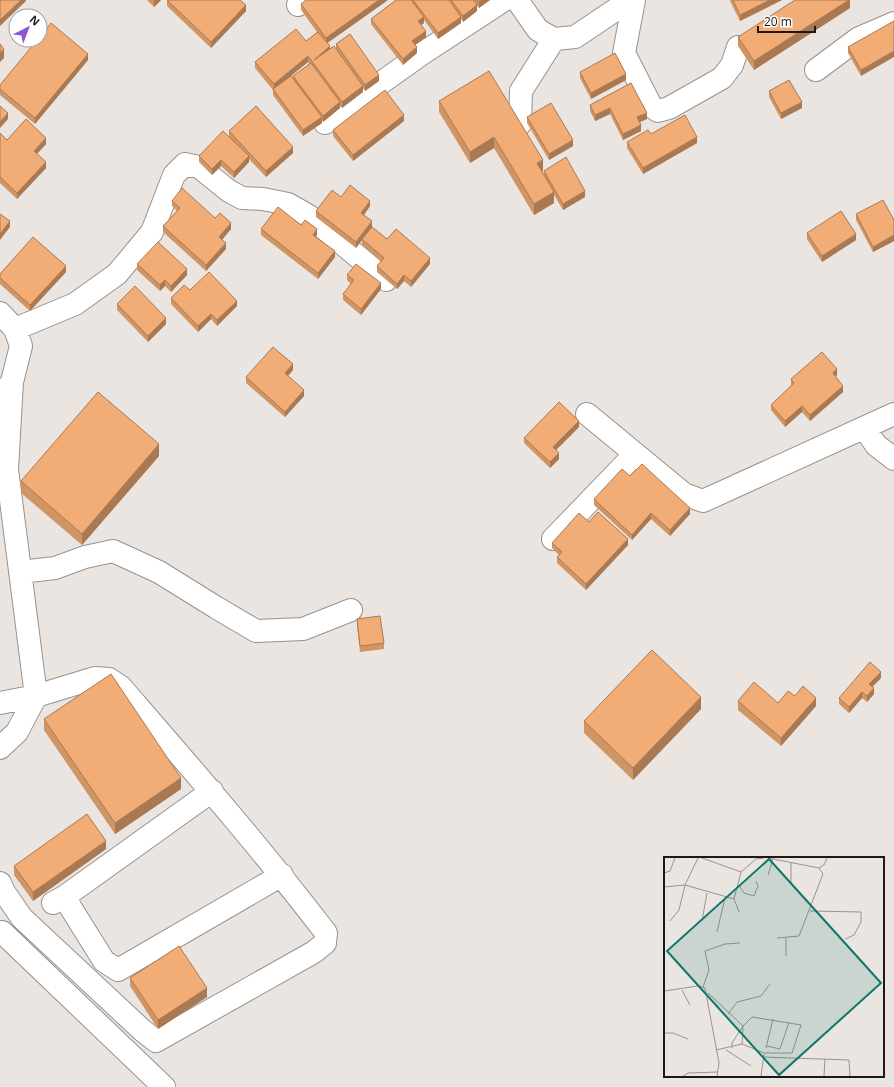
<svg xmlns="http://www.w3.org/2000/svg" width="894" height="1087" font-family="'Open Sans',sans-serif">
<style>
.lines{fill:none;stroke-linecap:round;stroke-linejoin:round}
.minor-casing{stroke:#97928d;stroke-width:24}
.minor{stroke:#fff;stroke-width:22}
.wall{fill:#d09565;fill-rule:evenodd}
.shaded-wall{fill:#a97953}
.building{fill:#f2ad76;stroke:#a97953}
.inset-road{fill:none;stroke:#989491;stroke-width:1}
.view{fill:#0f766e;fill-opacity:0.15;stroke:#0f766e;stroke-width:2}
.inset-edge{fill:none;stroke:#1c1a18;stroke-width:2}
</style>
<rect width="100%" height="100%" fill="#ebe5e1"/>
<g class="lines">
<g class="minor-casing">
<path id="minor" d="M517,0L538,30L554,39L575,37L630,0
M634,0L624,53L651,106L658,111L669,108L722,78L732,65L738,47
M298,5L306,0
M816,70L859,38L894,23
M325,123L420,55L504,0
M520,124L521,91L554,39
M0,313L15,329L21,346L12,382L3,393
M15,329L75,304L117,274L152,232L174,175L185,164L199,167L229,191L242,198L263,199L288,204L309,216L386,280
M587,414L684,494L703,501L894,414
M865,429L876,445L894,459
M553,539L635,454
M20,572L55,568L85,557L113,551L159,572L217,608L256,631L303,629L351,610
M0,703L36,696
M0,748L17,732L36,696
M0,883L4,892L22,918L142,1030L156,1041L314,952L325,943L326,933C261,848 191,768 121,687L109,679L95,678L36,696L7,469L12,382
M64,897L104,961L118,970L282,875
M53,903L64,897L212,791
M2,932L164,1087"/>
</g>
<use href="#minor" class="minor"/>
</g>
<path class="wall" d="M147,0H161L154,7Z
M167,0L246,11L211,48L167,6Z
M388,0L327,43L330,49L336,48V44L379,81L365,91L363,88V92L342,108L340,106V108L323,122L322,120V123L303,136L273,95V90L255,68V62L306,41L317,32L301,10V4ZM308,62L309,64L293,76V78L283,82Z
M396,0H490L479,8L477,6V11L463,22L461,19V23L438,39L424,20V23L421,25L426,37L415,45L417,53L403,65L371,24V19Z
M730,0H782L740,21L730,1Z
M850,0V8L754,70L738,46V37Z
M894,21L861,76L848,53V47Z
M88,60L35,124L0,95V85Z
M580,72L626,80L591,99L580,78Z
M631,83L647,119L640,122L641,131L623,140L610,114L595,121L590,111V105Z
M769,91L802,108L781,119L769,97Z
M439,101L543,171L542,172L544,174V171L585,197L563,210L554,195V203L534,215L494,148L470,163L439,112Z
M527,117L573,146L549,160L527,123Z
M404,121L353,161L333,136V130Z
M229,131L293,153L266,177L249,159V162L234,178L221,166L212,175L199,162V156L229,137Z
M0,133L7,140L46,144L37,154L46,168L17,199L0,183Z
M651,134L697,143L643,174L627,148V142Z
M341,197L370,206L364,215L372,227L387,239L430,264L411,287L404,281L397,289L377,272V266L381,261L362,245V240L356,248L316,217V211Z
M172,201L215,218L231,229L222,240L226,249L206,271L163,232V226L177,211L172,206Z
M856,214L894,220V241L873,252L856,220Z
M301,225L317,235L316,237L335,257L318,279L261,235V229Z
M807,233L856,240L822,262L807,239Z
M137,264L187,275L171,292L165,286L160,291L137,270Z
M66,272L30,311L0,284V274Z
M347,275L381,289L361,315L343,300V294L351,284L347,280Z
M190,290L237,306L217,326L211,319L198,332L171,304V298Z
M117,304L166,324L148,342L117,310Z
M293,370L288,376L304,396L285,417L246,383V377Z
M837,375L835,377L843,392L810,421L802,412L785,427L771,410V405L791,386V379Z
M579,427L556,450L559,459L550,468L524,443V438Z
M159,456L82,545L21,493V481Z
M630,476L690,514L670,536L651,519L632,540L594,505V499Z
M589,522L628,545L586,590L557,563V557L559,555L552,548V543Z
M357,619L384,643V649L360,652L357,625Z
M881,678L872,687L874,694L867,702L862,698L849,713L839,704V698Z
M795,696L816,706L781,746L738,710V701L778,703Z
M701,709L633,780L584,733V721Z
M44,719L181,789L115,834L44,730Z
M106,849L33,901L14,875V866Z
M130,978L207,997L158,1029L130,986Z"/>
<path class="shaded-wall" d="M21,0H26V1L0,26V20Z
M155,0H161L154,7V1Z
M379,0H388L326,44V38Z
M482,0H490L479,8V2Z
M770,0H782L740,21V15Z
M849,0H850V8L754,70V61Z
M246,5V11L211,48V42Z
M477,5V11L463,22V16Z
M424,17V23L418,27V21Z
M461,17V23L438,39V33Z
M426,31V37L412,47V41Z
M330,46V52L314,66V60Z
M417,47V53L403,65V59Z
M4,49V58L0,62V53Z
M894,51V57L861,76V70Z
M88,54V60L35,124V118Z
M308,56V62L274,90V84Z
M626,74V80L591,99V93Z
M379,75V81L365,91V85Z
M363,86V92L342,108V102Z
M340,102V108L323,122V116Z
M802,102V108L781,119V113Z
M610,108V114L595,121V115Z
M8,113V119L0,128V122Z
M647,113V119L637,123V117Z
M404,115V121L353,161V155Z
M322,117V123L303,136V130Z
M641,125V131L623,140V134Z
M494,137V148L470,163V152Z
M697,137V143L643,174V168Z
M46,138V144L34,157V151Z
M573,140V146L549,160V154Z
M293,147V153L266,177V171Z
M249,156V162L234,178V172Z
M221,160V166L212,175V169Z
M543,160V171L537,175V163Z
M46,162V168L17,199V193Z
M585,191V197L563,210V204Z
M554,192V203L534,215V204Z
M370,201V206L361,219V213Z
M10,221V227L0,240V234Z
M372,221V227L356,248V242Z
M231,223V229L219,243V237Z
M317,229V235L313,240V235Z
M856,234V240L822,262V256Z
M894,235V241L873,252V247Z
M226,243V249L206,271V265Z
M335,251V257L318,279V273Z
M430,258V264L411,287V281Z
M66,266V272L30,311V305Z
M187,269V275L171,292V286Z
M404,275V281L397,289V284Z
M165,280V286L160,291V285Z
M381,283V289L361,315V309Z
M237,301V306L217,326V320Z
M211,314V319L198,332V326Z
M166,318V324L148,342V336Z
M293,364V370L285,379V373Z
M837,369V375L833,379V373Z
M843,386V392L810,421V415Z
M304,390V396L285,417V412Z
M802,406V412L785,427V421Z
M579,421V427L553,453V447Z
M159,444V456L82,545V534Z
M559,453V459L550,468V462Z
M690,508V514L670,536V530Z
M651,513V519L632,540V535Z
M628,539V545L586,590V584Z
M881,672V678L869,690V684Z
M874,688V694L867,702V696Z
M862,692V698L849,713V707Z
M701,697V709L633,780V768Z
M816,698V706L781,746V738Z
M181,778V789L115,834V823Z
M106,841V849L33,901V892Z
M207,988V997L158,1029V1020Z"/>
<path class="building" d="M0,0H21L0,20Z
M167,0H240L246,5L211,42Z
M306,0H379L326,38L301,4Z
M396,0H411L424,17L418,21L426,31L412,41L417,47L403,59L371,19Z
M413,0H449L461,17L438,33Z
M451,0H474L477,5L463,16Z
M477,0H482L479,2Z
M733,0H770L740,15Z
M795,0H849L754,61L738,37Z
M894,21V51L861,70L848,47Z
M51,23L88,54L35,118L0,89V85L37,40H40V37Z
M296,29L306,41L318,32L330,46L314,60L334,46L363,86L342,102L308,56L274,84L255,62Z
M350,34L379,75L365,85L336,44Z
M0,44L4,49L0,53Z
M615,53L626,74L591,93L580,72Z
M311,63L340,102L323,116L293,76Z
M489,71L543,160L537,163L554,192L534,204L494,137L470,152L439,101Z
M291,76L322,117L303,130L273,89Z
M789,80L802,102L781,113L769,91Z
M631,83L647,113L637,117L641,125L623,134L610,108L595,115L590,105Z
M385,90L404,115L353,155L333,130Z
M551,103L573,140L549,154L527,117Z
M0,106L8,113L0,122Z
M256,106L293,147L266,171L229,131Z
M685,115L697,137L643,168L627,142L648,130L651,134Z
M26,119L46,138L34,151L46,162L17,193L0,177V133L7,140Z
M223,131L249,156L234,172L221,160L212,169L199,156Z
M566,157L585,191L563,204L544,171Z
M350,185L370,201L361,213L372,221L356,242L316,211L332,190L341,197Z
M182,188L215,218L220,213L231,223L219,237L226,243L206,265L163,226L180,208L172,201Z
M883,200L894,220V235L873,247L856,214Z
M278,207L301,225L305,220L317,229L313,235L335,251L318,273L261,229Z
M841,211L856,234L822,256L807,233Z
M0,214L10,221L0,234Z
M372,227L387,239L396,229L430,258L411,281L404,275L397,284L377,266L384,258L362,239Z
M33,237L66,266L30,305L0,278V274Z
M158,242L187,269L171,286L165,280L160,285L137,264Z
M356,264L381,283L361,309L343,294L354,280L347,275Z
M209,272L237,301L217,320L211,314L198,326L171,298L184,285L190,290Z
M135,286L166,318L148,336L117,304Z
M273,347L293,364L285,373L304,390L285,412L246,377Z
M822,352L837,369L833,373L843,386L810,415L802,406L785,421L771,405L794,383L791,379Z
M98,392L159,444L82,534L21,481Z
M559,402L579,421L553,447L559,453L550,462L524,438Z
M642,464L690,508L670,530L651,513L632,535L594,499L622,469L630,476Z
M598,512L628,539L586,584L557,557L562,552L552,543L579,513L589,522Z
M380,616L384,643L360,646L357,619Z
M652,650L701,697L633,768L584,721Z
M870,662L881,672L869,684L874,688L867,696L862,692L849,707L839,698Z
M111,674L181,778L115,823L44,719Z
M754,682L778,703L788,691L795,696L803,686L816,698L781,738L738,701Z
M87,814L106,841L33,892L14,866Z
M179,946L207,988L158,1020L130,978Z"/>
<g transform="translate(664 857)">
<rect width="220" height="220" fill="#ebe5e1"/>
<path class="inset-road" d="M104,1L155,11M77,15L92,2L100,1M0,16L6,14L11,1M104,18L109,2M127,25V6M75,28L80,36L90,39L94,29L92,24M0,30L21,28L70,42L77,15L38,1M70,42L75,55M146,54L197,55V65L190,78L181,82M6,64L15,53L21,28L34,1M38,64L43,36M53,75L61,41M113,81L135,79L159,17L155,11L160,8L163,1M122,99V81M39,130L45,113L41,94L61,87L76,86M18,133L26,148M0,134L34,129L41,131L55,206L53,219M44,136L79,169L88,160L137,168L128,196H100L78,187L52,193M64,157L73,145L97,139L106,127M0,176H9L24,182M78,187L79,169M103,189L116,192L125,165M68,191V186L79,169M102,191L109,162M62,193L87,209M99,200L185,203L186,219M19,219L24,216L54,215M97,219L100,197M160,219L161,202"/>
<path class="view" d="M105,2L217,126L115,218L3,94Z"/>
<rect width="220" height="220" class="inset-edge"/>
</g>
<g transform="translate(28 28) rotate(42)"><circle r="19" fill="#ffffff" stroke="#a4a3a3"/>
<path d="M0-3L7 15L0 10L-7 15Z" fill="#8957d0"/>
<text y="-6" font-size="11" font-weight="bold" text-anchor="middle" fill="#1c1a18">N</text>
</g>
<path d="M758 26v6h57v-6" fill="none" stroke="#1c1a18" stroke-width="2"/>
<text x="764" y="26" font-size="12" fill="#1c1a18" stroke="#ffffff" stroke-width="3" paint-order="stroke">20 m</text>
</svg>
